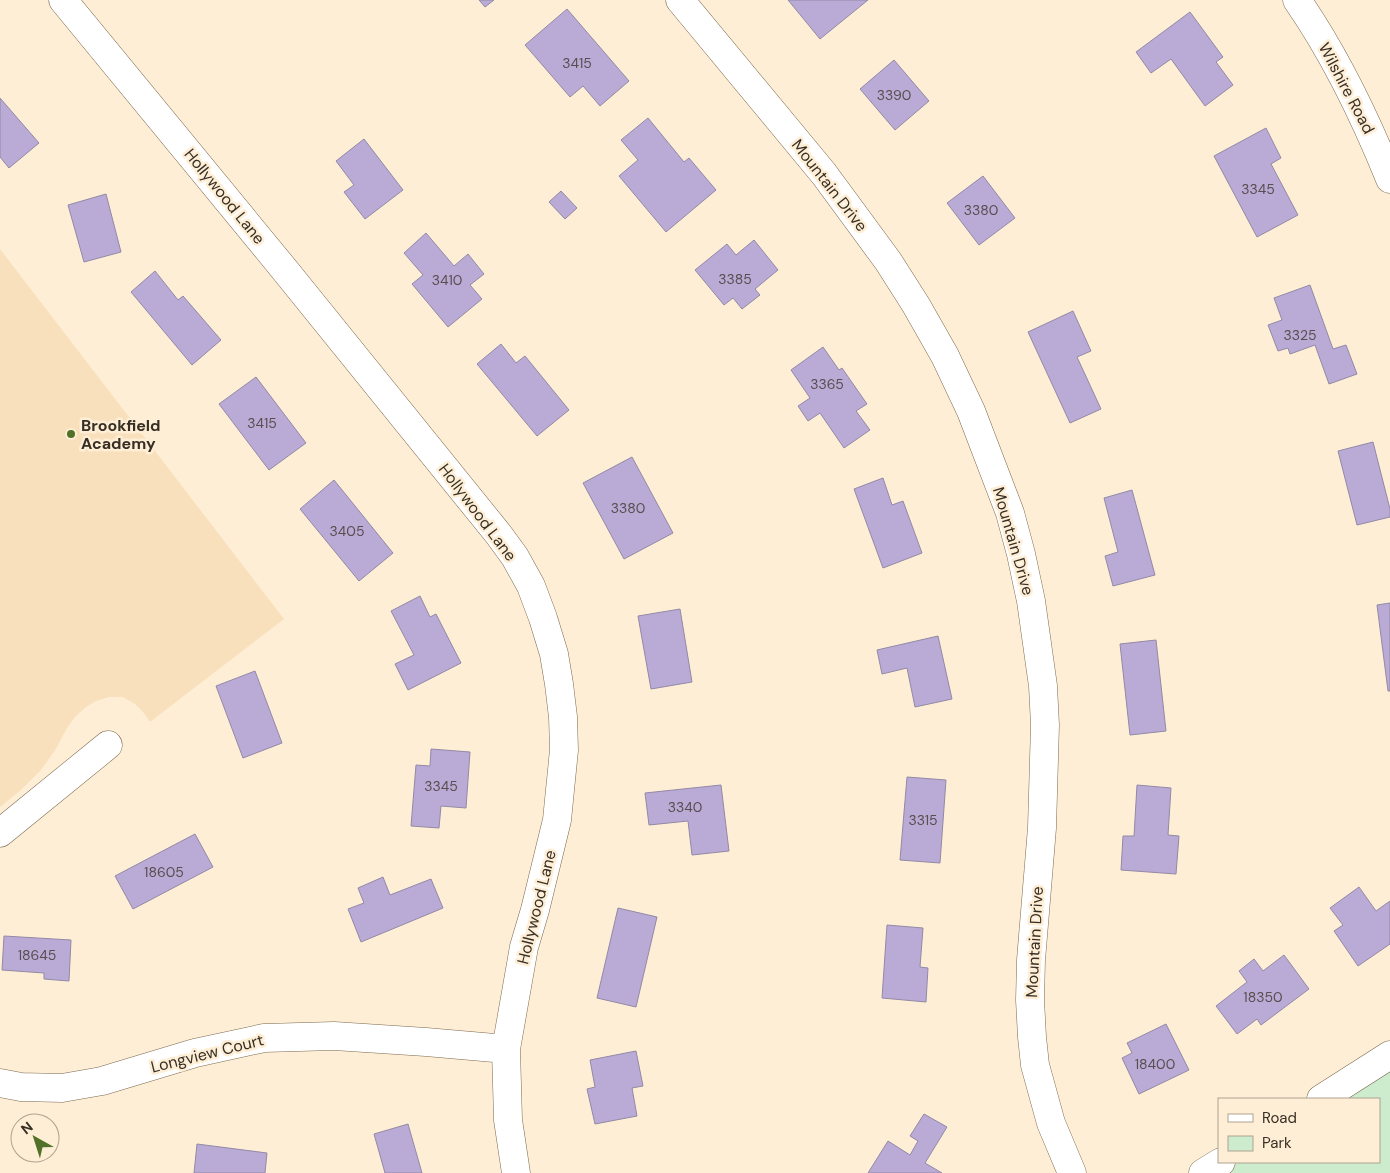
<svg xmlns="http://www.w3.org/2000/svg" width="1390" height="1173" font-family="'DM Sans',sans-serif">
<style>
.built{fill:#f9e0bc}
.green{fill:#cdecce}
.building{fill:#b9abd5;stroke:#9289a6}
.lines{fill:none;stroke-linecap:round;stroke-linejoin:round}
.minor-casing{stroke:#7c6a4f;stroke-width:29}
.minor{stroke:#fff;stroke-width:28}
.poi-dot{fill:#517128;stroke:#feeed6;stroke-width:2}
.labels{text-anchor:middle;stroke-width:5;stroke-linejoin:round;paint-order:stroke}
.number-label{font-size:14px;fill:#584e50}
.street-label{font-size:16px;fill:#372f24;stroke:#feeed6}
.poi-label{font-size:16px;font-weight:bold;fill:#372f24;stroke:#feeed6;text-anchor:start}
</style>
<rect width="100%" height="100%" fill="#feeed6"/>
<path class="built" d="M0,249L284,619L150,722L143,712L135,704L123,697H109L96,701L86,707L75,717L67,728L56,749L41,770L21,790L0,807Z"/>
<path class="green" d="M1390,1066V1173H1221L1239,1162H1379V1099H1338Z"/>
<path class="building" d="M479,0H494L485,7Z
M788,0H868L820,39Z
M567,9L629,81L600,106L583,86L570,97L525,45Z
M1190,12L1223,57L1216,62L1233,85L1205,106L1171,59L1151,73L1136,52Z
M894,60L929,101L895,130L860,89Z
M0,98L39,143L9,168L0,157Z
M648,118L684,162L689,158L716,190L666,232L619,176L638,160L621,140Z
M1266,128L1281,158L1271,164L1298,215L1257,237L1214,156Z
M364,139L403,190L365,219L344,192L354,185L336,161Z
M983,176L1015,218L979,245L947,203Z
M561,191L577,208L565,219L549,202Z
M106,194L121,252L84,262L68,205Z
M426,233L454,266L468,254L484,274L470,285L482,299L448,327L412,284L423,275L404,253Z
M754,240L778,270L755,289L760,295L742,309L733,298L724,305L695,270L727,244L736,255Z
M155,271L178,300L183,296L221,340L192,365L131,292Z
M1310,285L1333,349L1346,345L1357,374L1329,384L1315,345L1290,354L1288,348L1278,351L1268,325L1282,320L1274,298Z
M1073,311L1091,351L1077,357L1101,409L1070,423L1028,332Z
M501,344L516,363L525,356L569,410L537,436L477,364Z
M823,347L839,370L842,368L867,404L856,411L870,430L844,448L820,413L808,421L798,406L810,398L791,370Z
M256,377L306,443L269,470L219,404Z
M1373,442L1390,509V517L1357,525L1338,451Z
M632,457L673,533L624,559L583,483Z
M883,478L892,505L903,501L922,553L883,568L854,489Z
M334,480L393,553L359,581L300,509Z
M1132,490L1155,575L1113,586L1105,556L1118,552L1104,498Z
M420,596L430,617L436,614L461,663L408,690L395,664L414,655L391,611Z
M1390,603V691H1388L1377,605Z
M680,609L692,682L651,689L638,616Z
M938,636L952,699L915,707L907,668L882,674L877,650Z
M1156,640L1166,731L1130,735L1120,644Z
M255,671L282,743L243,758L216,686Z
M431,749L470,752L466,808L441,806L439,828L411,826L416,765L430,766Z
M907,777L946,780L940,863L900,860Z
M721,785L729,851L692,855L688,821L649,825L645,793Z
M1137,785L1171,788L1168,835L1179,836L1176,874L1121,870L1123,836H1134Z
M195,834L213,867L133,909L115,876Z
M383,877L390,895L431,879L443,908L361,942L348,909L364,903L358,888Z
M1359,887L1376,911L1390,901V944L1358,966L1334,931L1343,925L1330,908Z
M618,908L657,917L636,1007L597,998Z
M887,925L923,928L920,967L928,968L926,1002L882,998Z
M4,936L71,940L69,981L44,979V973L2,970Z
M1284,955L1309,989L1261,1025L1257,1019L1237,1034L1216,1006L1247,982L1239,971L1254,959L1263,971Z
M1166,1024L1189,1070L1139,1094L1122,1058L1132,1053L1127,1043Z
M636,1051L643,1086L632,1088L637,1116L595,1124L587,1089L595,1087L590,1060Z
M924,1114L947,1127L925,1163L942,1173H868L888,1141L910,1155L918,1141L910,1136Z
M408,1124L422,1173H385L374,1134Z
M197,1144L267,1153L265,1173H194Z"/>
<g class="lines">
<g class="minor-casing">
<path id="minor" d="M63,0L284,269L499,535L515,557L531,586L543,618L554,654L559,684L563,717L564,750L557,820L535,910L524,947L506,1049L508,1120L516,1173
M680,0L824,174L888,261L916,305L945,356L971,411L1010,513L1021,554L1031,601L1043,686L1045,725L1042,828L1031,960L1030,1000L1032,1037L1035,1065L1051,1123L1072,1173
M1297,0C1335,55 1365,117 1390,179
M0,833L108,745
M0,1083L21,1087L62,1088L102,1081L195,1053L264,1038L334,1036L426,1042L506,1049
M1321,1099L1390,1055
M1203,1173L1221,1162"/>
</g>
<use href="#minor" class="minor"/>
</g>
<circle class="poi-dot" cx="71" cy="434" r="5"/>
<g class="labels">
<g class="number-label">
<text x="577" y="68">3415</text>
<text x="894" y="100">3390</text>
<text x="1258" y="194">3345</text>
<text x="981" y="215">3380</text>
<text x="735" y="284">3385</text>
<text x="447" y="285">3410</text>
<text x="1300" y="340">3325</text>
<text x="827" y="389">3365</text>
<text x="262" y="428">3415</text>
<text x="628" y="513">3380</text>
<text x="347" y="536">3405</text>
<text x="441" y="791">3345</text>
<text x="685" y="812">3340</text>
<text x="923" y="825">3315</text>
<text x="164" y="877">18605</text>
<text x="37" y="960">18645</text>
<text x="1263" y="1002">18350</text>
<text x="1155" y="1069">18400</text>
</g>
<g class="street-label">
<text transform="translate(1347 88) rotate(62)" y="6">Wilshire Road</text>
<text transform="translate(830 185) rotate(52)" y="6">Mountain Drive</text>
<text transform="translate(225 196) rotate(51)" y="6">Hollywood Lane</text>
<text transform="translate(478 512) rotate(53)" y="6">Hollywood Lane</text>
<text transform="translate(1014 541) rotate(74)" y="6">Mountain Drive</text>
<text transform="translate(536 907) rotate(-76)" y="6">Hollywood Lane</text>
<text transform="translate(1034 942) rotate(-87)" y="6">Mountain Drive</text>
<text transform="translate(207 1053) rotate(-14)" y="6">Longview Court</text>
</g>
<g class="poi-label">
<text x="81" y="431">Brookfield<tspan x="81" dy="18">Academy</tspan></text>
</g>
</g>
<rect x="1218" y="1098" width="162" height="65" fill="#feeed6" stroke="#aea28f"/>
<rect x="1228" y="1114" width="25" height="8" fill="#ffffff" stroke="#aea28f"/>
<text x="1262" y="1123" font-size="15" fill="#372f24">Road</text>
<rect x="1228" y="1136" width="25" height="15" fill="#cdecce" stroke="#aea28f"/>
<text x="1262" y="1148" font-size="15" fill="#372f24">Park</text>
<g transform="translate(35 1138) rotate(321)"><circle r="24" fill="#feeed6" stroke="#aea28f"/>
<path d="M0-4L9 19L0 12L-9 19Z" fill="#517128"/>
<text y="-8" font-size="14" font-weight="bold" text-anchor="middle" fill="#372f24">N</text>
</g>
</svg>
